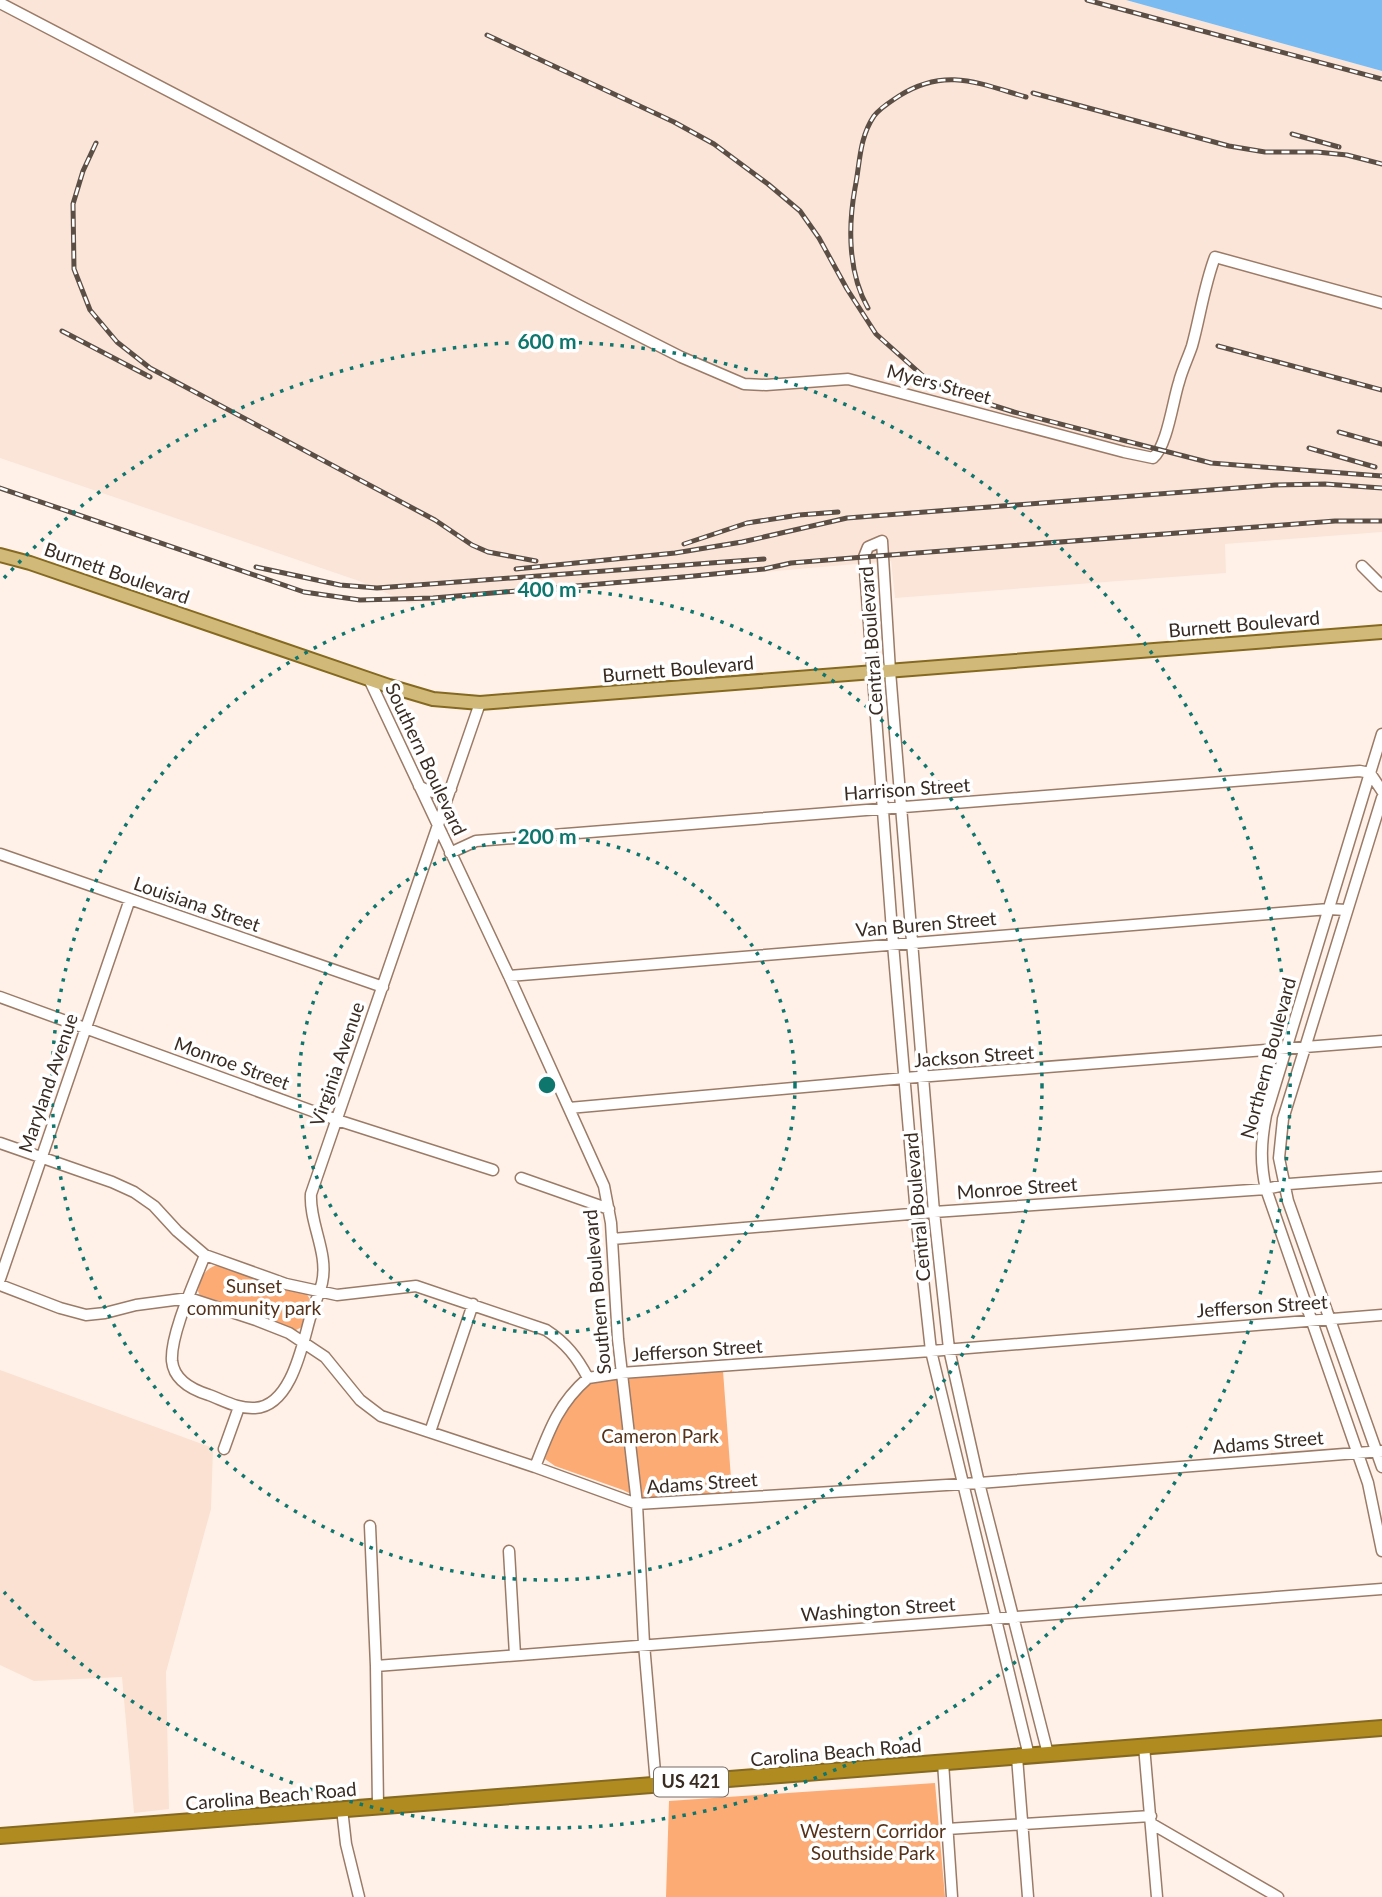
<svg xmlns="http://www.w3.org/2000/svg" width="1382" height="1897" font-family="Lato,sans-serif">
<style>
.built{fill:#fbe1d1}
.industrial{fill:#fbe5d8}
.green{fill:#fcab74}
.water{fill:#7abbf2}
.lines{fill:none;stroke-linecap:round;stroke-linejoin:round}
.minor-casing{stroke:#9b7b67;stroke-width:13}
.major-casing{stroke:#866920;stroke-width:16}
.highway-casing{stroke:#866920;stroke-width:18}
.minor{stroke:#fff;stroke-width:10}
.major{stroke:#d0b979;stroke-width:12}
.highway{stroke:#b08b1f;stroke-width:14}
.rail-casing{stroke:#5b4e45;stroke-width:5}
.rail{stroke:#fff;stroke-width:2.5;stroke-dasharray:8;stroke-linecap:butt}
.ring{fill:none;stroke:#0f766e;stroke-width:3.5;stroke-dasharray:3.5 7}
.labels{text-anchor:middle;stroke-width:7;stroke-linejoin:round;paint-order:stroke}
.shield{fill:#fff;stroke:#746b64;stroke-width:2}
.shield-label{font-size:18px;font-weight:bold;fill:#382b22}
.street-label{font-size:19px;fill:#382b22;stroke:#fff}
.park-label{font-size:19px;fill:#553219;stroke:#fff}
.centre{fill:#0f766e;stroke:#fff;stroke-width:3.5}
.ring-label{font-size:21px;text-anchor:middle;font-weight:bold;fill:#0f766e;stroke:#fff;stroke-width:7;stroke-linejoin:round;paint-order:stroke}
</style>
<rect width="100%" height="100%" fill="#fff1e8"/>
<path class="built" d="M0,1370L213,1448L211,1509L166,1672L169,1809L134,1813L122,1677L34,1681L0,1665Z"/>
<path class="industrial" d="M0,0H1126L1382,71V532L1225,544L1226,573L895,598L891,561L409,603L359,581L0,458Z"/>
<path class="green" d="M220,1264L306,1293L313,1304L306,1325L294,1331L202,1301L198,1291C202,1275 204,1269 220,1264Z
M723,1371L732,1492L641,1499L623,1490L555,1466L545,1459C557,1426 565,1403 594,1381Z
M935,1783L945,1897H666L669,1801Z"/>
<path class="water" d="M1126,0H1382V71Z"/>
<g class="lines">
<g class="minor-casing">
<path id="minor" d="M0,3L584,308L681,357L744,384L766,385L848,379L1124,452L1153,458C1167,447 1173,400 1179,382C1182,370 1188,358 1192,346C1200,317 1204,286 1215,257L1382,303
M1362,566L1382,586
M369,679L509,976L604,1186L611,1223L618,1339L637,1504L644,1644L656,1784
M1382,734L1370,773L1382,791
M419,786C431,793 438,795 451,789
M1382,798L1283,1119L1279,1158L1288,1201L1382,1467
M450,853L476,841L1360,771L1370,773L1266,1115C1261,1142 1260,1163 1266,1189L1368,1483L1382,1551
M0,854L383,987
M509,976L1329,909L1346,910
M0,997L337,1120L493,1170
M569,1108L905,1078L1382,1041
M0,1143L112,1182L134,1192L154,1206L177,1231L205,1255L286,1284L337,1295L416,1286L546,1330C566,1343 577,1357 588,1378
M521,1178L609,1209
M612,1239L934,1212L1266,1189L1289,1184L1382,1177
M205,1255C195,1281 170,1335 172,1361C174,1381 193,1390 209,1395C225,1401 238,1409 255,1408C291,1406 302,1346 310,1318C313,1307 319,1295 322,1283C329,1253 309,1223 311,1194L480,703
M0,1279L130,899
M0,1285L60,1308L86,1315L105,1313L136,1305L189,1298L256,1320L289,1333L325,1357L360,1400L381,1416L535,1467L637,1504L979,1483L1382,1451
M588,1378L621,1373L931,1351L1382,1315
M430,1432L473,1304
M224,1449L239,1407
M535,1467C549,1431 558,1404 588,1378
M370,1526L376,1666L378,1806
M509,1551L515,1655
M376,1666L1382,1589
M1144,1746L1157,1897
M1029,1756L931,1351L916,1214L893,944L864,557L868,547L882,541L890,671L934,1212L949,1349L979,1483L1048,1754
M1017,1757L1028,1897
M943,1762L952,1897
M342,1809L346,1844L359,1897
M1152,1824L1278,1897
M947,1829L1151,1816"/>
</g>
<g class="major-casing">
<path id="major" d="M0,555L30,563L389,686L433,699L480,703L1382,632"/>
</g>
<g class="highway-casing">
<path id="highway" d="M0,1836L1382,1728"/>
</g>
<use href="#minor" class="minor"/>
<use href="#major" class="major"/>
<use href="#highway" class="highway"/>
<g class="rail-casing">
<path id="rail" d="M1087,0L1382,79
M487,35L674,122L714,144L768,184L800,211L819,238L847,289L876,334L923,376L957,394L1014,412L1211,463L1382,476
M1033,93L1229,146L1265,152H1317L1347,155L1382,164
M1292,134L1339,147
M96,143L83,171L73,204L74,269L90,310L117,342L150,368L435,520L472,545L488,552L536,561
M868,308C848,273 848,227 855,188C860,164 859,138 874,116C880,108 890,102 899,96C945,67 978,83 1026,97
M62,331L150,377
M1218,346L1382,390
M1339,432L1382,444
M1309,448L1375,467
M0,488L304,592L360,600L433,598L694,576L764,569L791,563L864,557L1335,521H1382
M684,544L747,523L799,515L838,512
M256,567L340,585L377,588L764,559
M516,569L675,553L742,542L847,518L1275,485L1325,484L1382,488"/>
</g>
<use href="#rail" class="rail"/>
</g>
<g class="ring">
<circle cx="547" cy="1085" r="248"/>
<circle cx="547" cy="1085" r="495"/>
<path d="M4 578A743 743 0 1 1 4 1592"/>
</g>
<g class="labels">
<rect class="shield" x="654" y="1767.5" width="74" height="29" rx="5"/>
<g class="shield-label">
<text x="691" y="1788">US 421</text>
</g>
<g class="street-label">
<text transform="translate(939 384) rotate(15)" y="7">Myers Street</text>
<text transform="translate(117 573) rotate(19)" y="7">Burnett Boulevard</text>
<text transform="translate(1244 624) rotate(-5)" y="7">Burnett Boulevard</text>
<text transform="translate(871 641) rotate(-94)" y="7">Central Boulevard</text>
<text transform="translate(678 669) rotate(-5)" y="7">Burnett Boulevard</text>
<text transform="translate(426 759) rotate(65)" y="7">Southern Boulevard</text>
<text transform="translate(907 789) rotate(-4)" y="7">Harrison Street</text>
<text transform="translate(197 904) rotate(19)" y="7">Louisiana Street</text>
<text transform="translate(926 924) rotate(-5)" y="7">Van Buren Street</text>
<text transform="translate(974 1056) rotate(-4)" y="7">Jackson Street</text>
<text transform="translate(1268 1058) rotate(-75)" y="7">Northern Boulevard</text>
<text transform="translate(232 1063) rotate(20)" y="7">Monroe Street</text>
<text transform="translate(337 1064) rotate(-71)" y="7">Virginia Avenue</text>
<text transform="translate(48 1083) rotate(-71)" y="7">Maryland Avenue</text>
<text transform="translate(1017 1188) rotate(-4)" y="7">Monroe Street</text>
<text transform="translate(917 1207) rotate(-95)" y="7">Central Boulevard</text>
<text transform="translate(597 1292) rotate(-95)" y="7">Southern Boulevard</text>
<text transform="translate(1262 1306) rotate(-4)" y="7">Jefferson Street</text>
<text transform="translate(697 1350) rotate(-4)" y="7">Jefferson Street</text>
<text transform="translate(1268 1442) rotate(-5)" y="7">Adams Street</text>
<text transform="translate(702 1483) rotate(-4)" y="7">Adams Street</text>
<text transform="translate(878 1609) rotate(-4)" y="7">Washington Street</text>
<text transform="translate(836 1752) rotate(-5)" y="7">Carolina Beach Road</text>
<text transform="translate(271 1796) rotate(-5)" y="7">Carolina Beach Road</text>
</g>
<g class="park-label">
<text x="254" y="1293">Sunset<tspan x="254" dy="22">community park</tspan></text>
<text x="660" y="1443">Cameron Park</text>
<text x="873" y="1838">Western Corridor<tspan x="873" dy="22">Southside Park</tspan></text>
</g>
</g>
<circle cx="547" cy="1085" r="10" class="centre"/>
<g class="ring-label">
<text x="547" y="349">600 m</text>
<text x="547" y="597">400 m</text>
<text x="547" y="844">200 m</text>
</g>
</svg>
